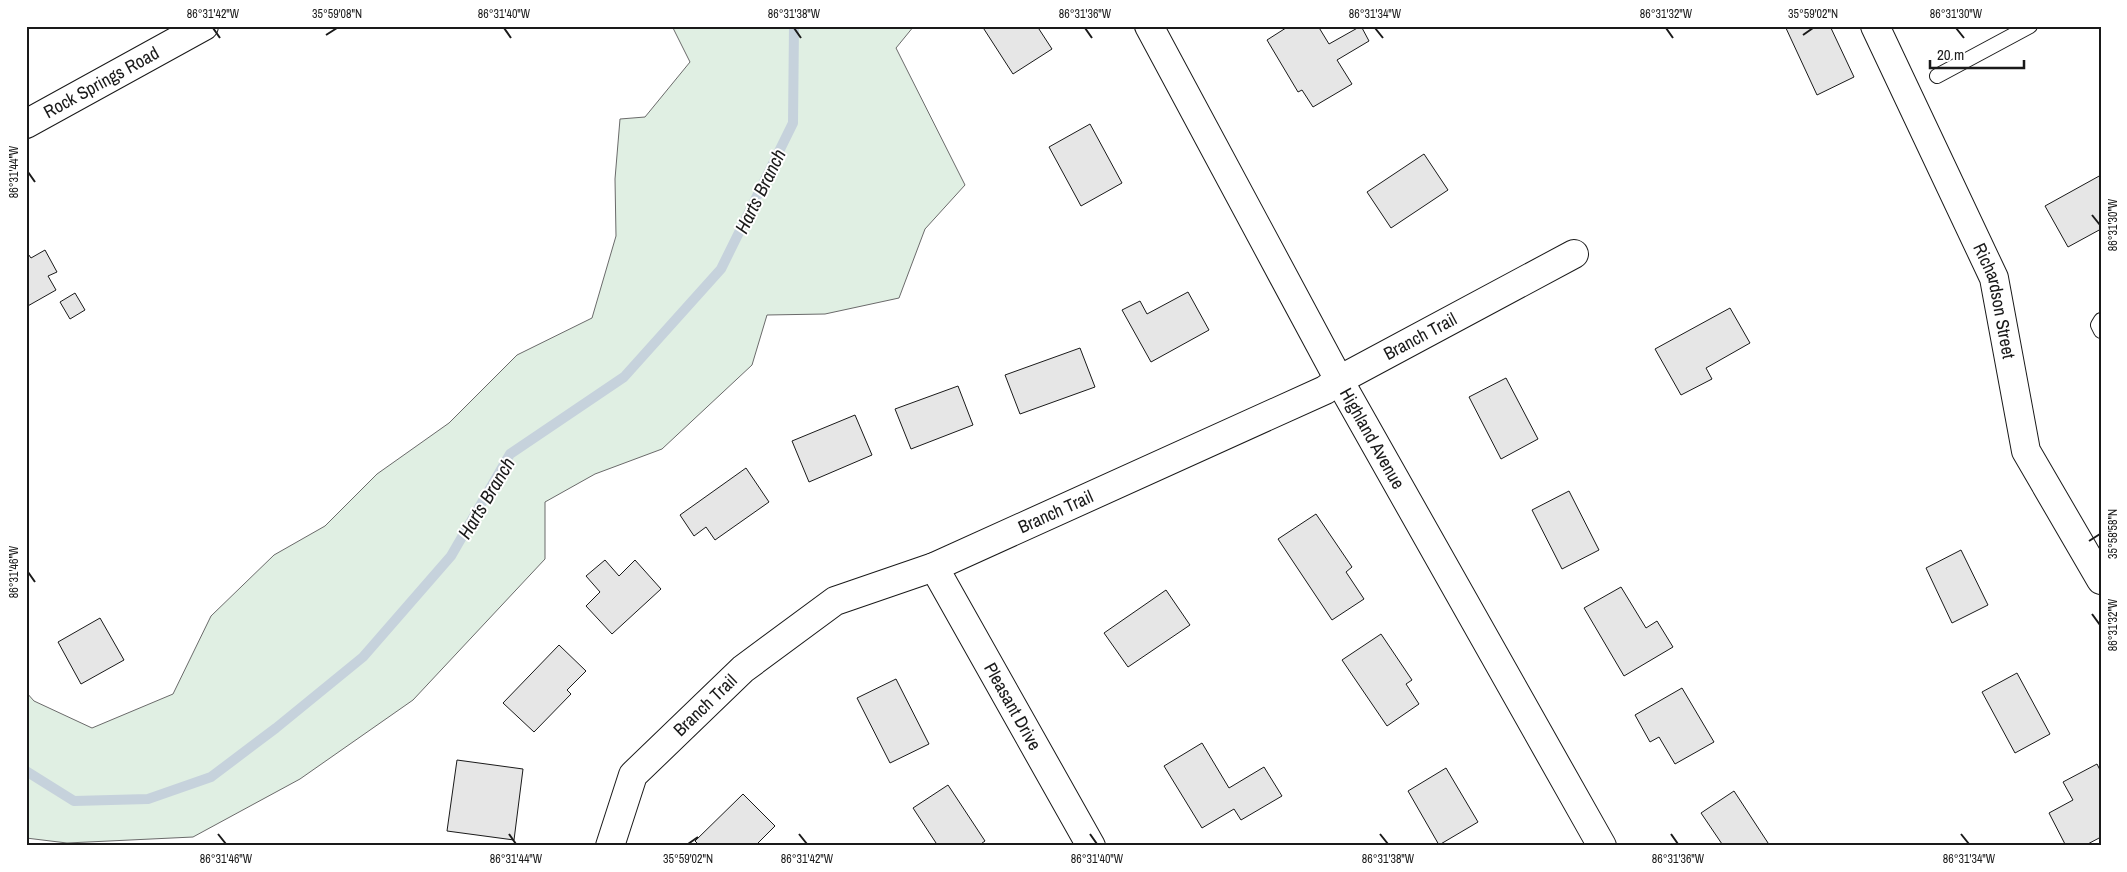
<svg xmlns="http://www.w3.org/2000/svg" width="2127" height="872" font-family="'Archivo Narrow',sans-serif">
<style>
.green{fill:#e0efe3;stroke:#6a6a6a}
.lines{fill:none;stroke-linecap:round;stroke-linejoin:round}
.stream{stroke:#c6d2dc;stroke-width:10}
.building{fill:#e6e6e6;stroke:#1a1a1a}
.lane-casing{stroke:#1a1a1a;stroke-width:16}
.street-casing{stroke:#1a1a1a;stroke-width:30}
.secondary-casing{stroke:#1a1a1a;stroke-width:30}
.lane{stroke:#fff;stroke-width:14}
.street{stroke:#fff;stroke-width:28}
.secondary{stroke:#fff;stroke-width:28}
.ticks{fill:none;stroke:#1a1a1a;stroke-width:2}
.labels{text-anchor:middle;stroke-width:4;stroke-linejoin:round;paint-order:stroke}
.street-label{font-size:18px;fill:#1a1a1a;stroke:#fff}
.water-label{font-size:19px;font-style:italic;fill:#1a1a1a;stroke:#fff}
.neatline{fill:none;stroke:#1a1a1a;stroke-width:2}
.ticks-label{font-size:12px;text-anchor:middle;fill:#1a1a1a}
</style>
<rect width="100%" height="100%" fill="#fff"/>
<path class="green" d="M672,26H914L896,48L965,185L925,229L899,298L825,314L767,315L752,365L662,449L595,474L545,502V559L413,700L300,779L193,837L67,843L26,838V692L34,701L92,728L173,694L211,616L274,555L325,526L377,474L449,423L517,355L592,318L616,236L615,179L620,119L645,117L690,62Z"/>
<g class="lines">
<path class="stream" d="M26,771L74,801L148,799L211,777L276,728L363,657L451,556L510,454L624,377L721,269L793,123L794,26"/>
</g>
<path class="building" d="M982,26H1037L1052,49L1013,74Z
M1289,26H1318L1329,44L1361,26L1369,41L1337,60L1352,84L1313,107L1302,90L1298,92L1267,40Z
M1785,26H1830L1854,77L1817,95Z
M1090,124L1122,183L1081,206L1049,147Z
M1424,154L1448,190L1391,228L1367,192Z
M2101,175V229L2068,247L2045,206Z
M45,250L57,272L48,276L56,290L26,307V251L31,258Z
M1188,292L1209,330L1151,362L1122,310L1140,301L1147,314Z
M75,293L85,310L70,319L60,302Z
M1730,308L1750,343L1706,368L1712,379L1681,395L1655,349Z
M1080,348L1095,387L1020,414L1005,375Z
M1506,378L1538,439L1501,459L1469,397Z
M958,386L973,425L911,449L895,409Z
M855,415L872,455L809,482L792,441Z
M746,468L769,502L715,540L706,527L694,536L680,515Z
M1569,491L1599,550L1562,569L1532,510Z
M1316,514L1352,567L1346,572L1364,599L1332,620L1278,539Z
M1961,550L1988,605L1952,623L1926,568Z
M605,560L619,576L635,560L661,589L612,634L586,606L600,592L586,576Z
M1621,587L1646,628L1657,621L1673,647L1624,676L1584,608Z
M1166,590L1190,625L1128,667L1104,633Z
M100,618L124,660L81,684L58,642Z
M1381,634L1412,680L1406,684L1419,704L1387,726L1342,660Z
M559,645L586,671L567,690L571,694L534,732L503,703Z
M2017,673L2050,734L2015,753L1982,692Z
M896,679L929,744L890,763L857,698Z
M1682,688L1714,742L1675,764L1659,737L1650,742L1635,715Z
M1202,743L1229,788L1264,767L1282,796L1241,820L1234,809L1202,828L1164,766Z
M457,760L523,769L514,840L447,831Z
M2097,764L2101,772V837L2084,846H2066L2049,813L2073,800L2063,782Z
M1446,768L1478,822L1439,845L1408,791Z
M948,785L985,841L978,846H938L913,808Z
M1734,791L1770,846H1719L1722,844L1701,813Z
M743,794L775,826L755,846H700L695,841Z"/>
<g class="lines">
<g class="lane-casing">
<path id="lane" d="M1937,76L2030,26
M2101,320L2098,325L2101,331"/>
</g>
<g class="street-casing">
<g id="street">
<path id="s1" d="M1149,26L1339,380L1602,846"/>
<path id="s2" d="M1875,26L1994,278L2026,451L2101,580"/>
<path id="s3" d="M934,567L1091,846"/>
<path id="s4" d="M610,846L633,775L743,669L835,601L934,567L1325,390L1339,380L1574,254"/>
</g>
</g>
<g class="secondary-casing">
<g id="secondary">
<path id="s5" d="M26,124L204,26"/>
</g>
</g>
<use href="#lane" class="lane"/>
<use href="#street" class="street"/>
<use href="#secondary" class="secondary"/>
</g>
<path class="ticks" d="M213,28L220,38M504,28L511,38M794,28L801,38M1085,28L1092,38M1375,28L1383,38M1666,28L1673,38M1956,28L1964,38M326,35L337,28M1803,35L1813,28M28,172L35,182M2092,215L2100,225M2089,541L2100,534M28,572L35,582M2092,614L2100,625M218,834L226,844M509,834L516,844M799,834L807,844M1090,834L1097,844M1380,834L1388,844M1671,834L1678,844M1961,834L1969,844M688,844L698,837"/>
<g class="labels">
<g class="street-label">
<text dy="6" stroke="none"><textPath href="#s5" startOffset="86">Rock Springs Road</textPath></text>
<text dy="6" stroke="none"><textPath href="#s2" startOffset="301">Richardson Street</textPath></text>
<text dy="6" stroke="none"><textPath href="#s4" startOffset="985">Branch Trail</textPath></text>
<text dy="6" stroke="none"><textPath href="#s1" startOffset="469">Highland Avenue</textPath></text>
<text dy="6" stroke="none"><textPath href="#s4" startOffset="580">Branch Trail</textPath></text>
<text dy="6" stroke="none"><textPath href="#s4" startOffset="175">Branch Trail</textPath></text>
<text dy="6" stroke="none"><textPath href="#s3" startOffset="160">Pleasant Drive</textPath></text>
</g>
<g class="water-label">
<text transform="translate(760 191) rotate(-64)" y="7">Harts Branch</text>
<text transform="translate(486 498) rotate(-59)" y="7">Harts Branch</text>
</g>
</g>
<rect width="2127" height="872" fill="none" stroke="#ffffff" stroke-width="55"/>
<path d="M1930 60v8h94v-8" fill="none" stroke="#1a1a1a" stroke-width="2.5"/>
<text x="1937" y="60" font-size="15" fill="#1a1a1a" stroke="#ffffff" stroke-width="4" paint-order="stroke">20 m</text>
<rect x="28" y="28" width="2072" height="816" class="neatline"/>
<g class="ticks-label">
<text x="213" y="18">86°31'42"W</text>
<text x="337" y="18">35°59'08"N</text>
<text x="504" y="18">86°31'40"W</text>
<text x="794" y="18">86°31'38"W</text>
<text x="1085" y="18">86°31'36"W</text>
<text x="1375" y="18">86°31'34"W</text>
<text x="1666" y="18">86°31'32"W</text>
<text x="1813" y="18">35°59'02"N</text>
<text x="1956" y="18">86°31'30"W</text>
<text transform="translate(14 172) rotate(-90)" y="4">86°31'44"W</text>
<text transform="translate(2113 225) rotate(-90)" y="4">86°31'30"W</text>
<text transform="translate(2113 534) rotate(-90)" y="4">35°58'58"N</text>
<text transform="translate(14 572) rotate(-90)" y="4">86°31'46"W</text>
<text transform="translate(2113 625) rotate(-90)" y="4">86°31'32"W</text>
<text x="226" y="863">86°31'46"W</text>
<text x="516" y="863">86°31'44"W</text>
<text x="688" y="863">35°59'02"N</text>
<text x="807" y="863">86°31'42"W</text>
<text x="1097" y="863">86°31'40"W</text>
<text x="1388" y="863">86°31'38"W</text>
<text x="1678" y="863">86°31'36"W</text>
<text x="1969" y="863">86°31'34"W</text>
</g>
</svg>
